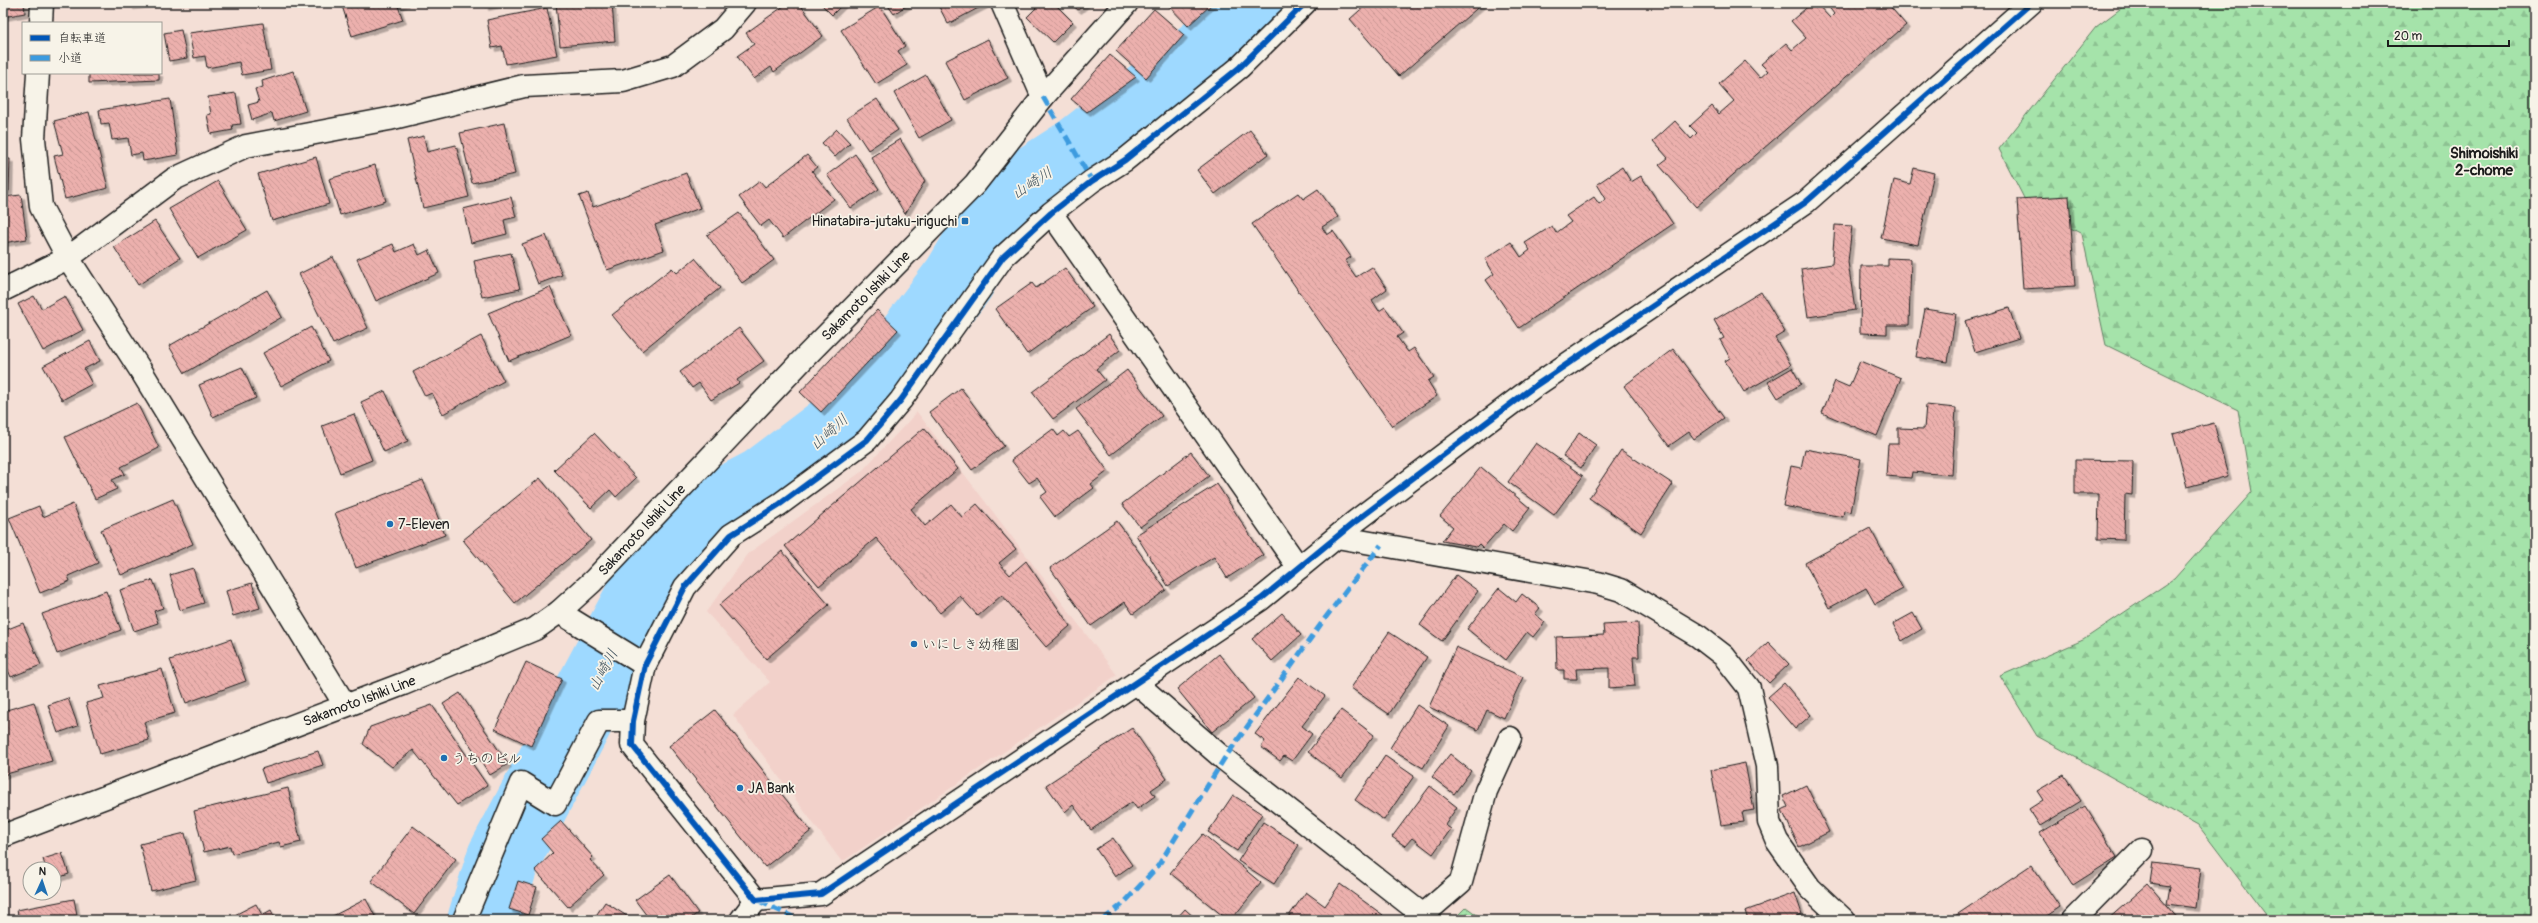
<svg xmlns="http://www.w3.org/2000/svg" width="2538" height="923" font-family="Pangolin,'Klee One',sans-serif">
<style>
.built{fill:#f2d1ca}
.forest{fill:url(#forest-firs);stroke:#608063}
.lines{fill:none;stroke-linecap:round;stroke-linejoin:round}
.river{stroke:#9ed9ff;stroke-width:73}
.building{fill:url(#building-back-hatch);stroke:#1c1c1c;filter:url(#shadow)}
.service-casing{stroke:#1c1c1c;stroke-width:25}
.minor-casing{stroke:#1c1c1c;stroke-width:25}
.secondary-casing{stroke:#1c1c1c;stroke-width:25}
.service{stroke:#f7f3e8;stroke-width:22}
.minor{stroke:#f7f3e8;stroke-width:22}
.secondary{stroke:#f7f3e8;stroke-width:22}
.quiet{stroke:#3c9bdf;stroke-width:5;stroke-dasharray:10 5;stroke-linecap:butt}
.cycleway-casing{stroke:#f7f3e8;stroke-width:8}
.cycleway{stroke:#0057b8;stroke-width:6}
.poi-dot{fill:#1f6fb2;stroke:#f7f3e8;stroke-width:1.5}
.labels{text-anchor:middle;stroke-width:3.5;stroke-linejoin:round;paint-order:stroke}
.poi-label{font-size:14px;fill:#1c1c1c;stroke:#f7f3e8;text-anchor:start}
.street-label{font-size:14px;fill:#1c1c1c;stroke:#f7f3e8}
.neighbourhood-label{font-size:15px;font-weight:bold;fill:#1c1c1c;stroke:#f7f3e8}
.water-label{font-size:15px;font-style:italic;fill:#435560;stroke:#f7f3e8}
</style>
<defs>
<pattern id="forest-firs" width="22" height="20" patternUnits="userSpaceOnUse"><rect width="22" height="20" fill="#a5e3aa"/><path d="M5 1l3.5 6h-7zM16 11l3.5 6h-7z" fill="#8dc292"/></pattern>
<pattern id="building-back-hatch" width="6" height="6" patternUnits="userSpaceOnUse"><rect width="6" height="6" fill="#ecb0ad"/><path d="M-1 5l2 2M0 0l6 6M5-1l2 2" fill="none" stroke="#ca9794"/></pattern>
<filter id="shadow"><feDropShadow dx="3.5" dy="3.5" stdDeviation="0" flood-color="#0004"/></filter>
</defs>
<rect width="100%" height="100%" fill="#f4dfd6"/>
<filter id="ink" filterUnits="userSpaceOnUse"><feTurbulence type="fractalNoise" baseFrequency=".025" numOctaves="2"/><feDisplacementMap in="SourceGraphic" scale="8" xChannelSelector="R" yChannelSelector="G"/><feConvolveMatrix kernelMatrix="1 2 1 2 8 2 1 2 1" color-interpolation-filters="sRGB"/></filter>
<g filter="url(#ink)">
<path class="built" d="M917,412L1117,675L842,862L733,715L770,682L706,612L749,553L861,472Z"/>
<path class="forest" d="M2128,3H2535V920H2270L2198,825L2037,736L2000,676L2083,640L2174,579L2252,492L2238,410L2106,345L2082,234L2028,206L1999,149L2096,27Z
M1466,907L1484,920H1453Z"/>
<g class="lines">
<path class="river" d="M484,920L503,859L643,594L704,515L765,483L834,431L899,358L959,279L1006,200L1080,152L1210,50L1258,3"/>
</g>
<path class="building" d="M3,3H24L25,13L3,17Z
M130,3H155L130,6Z
M341,3H406L398,6L403,20L352,36Z
M485,3H503L485,7Z
M556,3H612L615,41L560,46Z
M788,3H799L823,36L774,72L771,67L754,79L737,56L754,44L746,33Z
M820,3H844L832,15Z
M886,3H906L907,5L894,14Z
M937,3H983L984,5L948,24Z
M1041,3H1054L1073,22L1053,42L1027,17Z
M1070,3H1086L1078,10Z
M1166,3H1213L1188,26Z
M1368,3H1483L1399,76L1350,19Z
M1812,3H1816L1830,18L1834,14L1828,6L1832,3H1887L1906,25L1696,207L1659,165L1668,158L1653,141L1675,121L1691,139L1697,133L1690,126L1712,106L1719,114L1734,101L1719,84L1745,61L1760,78L1768,71L1761,64L1786,43L1792,50L1806,38L1791,21Z
M880,6L905,46L898,51L907,65L876,84L841,30Z
M547,8L557,55L506,64L502,46L492,48L487,20Z
M1154,9L1184,35L1146,78L1116,51Z
M263,23L271,70L242,75L239,62L207,68L205,56L194,58L189,33Z
M181,30L187,58L169,61L164,33Z
M988,39L1008,78L965,100L945,61Z
M1110,55L1136,77L1087,112L1071,99Z
M293,71L306,111L274,121L272,113L252,120L248,105L259,102L255,89L263,87L262,81Z
M89,73H159V80L89,83Z
M926,75L951,120L919,138L894,93Z
M236,93L241,124L232,125L233,130L211,134L207,115L211,114L208,97Z
M170,99L178,155L143,161L142,153L131,155L128,138L112,140L109,123L101,124L99,110Z
M877,99L898,130L868,150L847,118Z
M89,112L108,188L65,199L54,156L63,154L54,121Z
M504,123L515,174L472,183L460,133Z
M837,129L850,143L835,157L822,143Z
M1250,130L1268,154L1215,194L1197,170Z
M424,136L427,152L456,145L469,197L423,208L407,140Z
M900,139L925,181L905,214L871,157Z
M855,154L879,189L851,208L827,175Z
M807,155L817,167L812,171L834,199L783,238L769,220L761,226L739,197L760,181L765,187Z
M316,157L329,204L272,221L258,174Z
M3,159H10L9,191H3Z
M375,165L386,201L340,215L329,179Z
M1622,167L1631,182L1641,176L1673,224L1519,328L1486,280L1494,274L1485,259L1511,242L1521,257L1530,250L1525,243L1552,226L1556,233L1571,222L1566,216L1594,197L1599,204L1606,199L1597,184Z
M1914,168L1934,173L1918,245L1881,238L1894,180L1910,184Z
M686,173L700,208L655,225L664,250L607,270L579,196L588,193L593,207Z
M218,181L247,230L198,258L169,209Z
M1318,189L1338,217L1322,227L1327,235L1333,231L1351,257L1345,261L1356,277L1372,267L1387,289L1372,300L1379,311L1385,307L1403,333L1397,337L1408,352L1414,348L1434,377L1428,381L1437,396L1392,426L1252,224L1298,193L1303,199Z
M21,195L27,239L3,243V197Z
M2069,196L2075,286L2023,289L2017,199Z
M511,197L516,217L504,220L507,234L471,243L463,209Z
M739,213L774,260L742,283L707,235Z
M155,221L180,258L138,285L114,247Z
M1835,225L1852,226L1848,262L1855,310L1808,317L1801,269L1832,264Z
M546,235L562,275L538,284L522,244Z
M393,244L396,252L414,244L419,255L429,250L439,273L376,301L357,259Z
M511,253L520,289L482,297L474,261Z
M333,257L368,328L333,344L299,274Z
M695,258L720,288L642,351L612,315L672,268L677,273Z
M1888,258L1911,259L1909,325H1887V334L1860,333L1861,266H1888Z
M1065,268L1093,307L1027,354L995,309L1032,283L1036,288Z
M550,287L571,335L509,361L488,313Z
M267,290L282,317L185,373L169,346Z
M1761,292L1785,332L1775,338L1791,365L1744,392L1725,361L1730,358L1720,340L1724,338L1714,320Z
M34,296L42,309L65,296L83,330L43,351L18,304Z
M2009,308L2019,338L1975,352L1965,321Z
M1925,309L1956,314L1948,362L1916,357Z
M877,310L898,330L821,412L800,392Z
M311,327L329,361L281,386L263,353Z
M739,328L764,361L737,380L739,383L711,400L699,383L692,388L680,372Z
M1109,334L1120,350L1096,369L1105,380L1053,419L1032,392Z
M481,336L504,381L443,414L432,393L425,396L413,372Z
M90,341L100,361L84,369L92,384L62,400L43,366Z
M1673,349L1724,418L1694,439L1689,432L1669,446L1624,386Z
M1860,361L1901,378L1877,436L1822,413L1835,381L1849,387Z
M242,367L256,398L213,417L199,385Z
M1792,368L1801,384L1778,398L1768,382Z
M1127,370L1162,416L1111,455L1076,409Z
M961,388L1004,446L972,470L929,412Z
M385,391L408,441L384,452L361,402Z
M137,403L159,448L121,467L125,474L112,480L117,489L95,499L65,437Z
M1926,405L1956,408L1952,475L1912,472L1911,478L1886,476L1888,444H1898V428L1924,429Z
M354,414L372,460L340,473L322,426Z
M2214,423L2228,476L2187,487L2173,434Z
M924,428L958,469L911,509L925,526L951,504L962,517L977,504L1016,549L999,563L1010,575L1026,561L1070,626L1046,647L1002,595L978,616L960,596L940,613L876,538L819,586L785,546Z
M1053,429L1058,436L1064,431L1069,437L1078,431L1108,471L1091,484L1094,488L1055,517L1040,497L1047,492L1037,478L1029,483L1011,460Z
M594,433L636,478L616,497L610,490L591,508L554,470Z
M1579,433L1596,445L1581,468L1563,456Z
M1536,443L1583,476L1554,515L1508,482Z
M1805,449L1861,459L1851,512L1844,510L1843,517L1783,506L1791,466L1801,468Z
M1621,450L1673,484L1641,533L1589,498Z
M1191,452L1209,476L1140,527L1122,504Z
M2075,460L2133,461L2132,495L2125,494L2124,540L2098,539L2099,494H2075Z
M1481,467L1530,508L1512,531L1504,524L1483,548L1479,544L1476,547L1442,541L1453,527L1440,516Z
M540,478L591,540L515,603L463,540Z
M423,480L445,535L356,568L335,513Z
M1217,484L1263,555L1227,578L1214,557L1168,586L1136,535Z
M173,499L193,544L121,575L101,530Z
M73,504L98,563L68,576L70,581L40,593L9,518L39,506L43,517Z
M1117,521L1166,590L1133,614L1125,602L1091,626L1050,568Z
M1870,528L1903,589L1875,604L1866,588L1829,608L1805,563Z
M782,551L829,605L766,659L719,605Z
M193,568L204,603L180,610L170,575Z
M1456,575L1478,591L1442,641L1420,625Z
M153,580L163,608L154,611L158,623L134,631L120,590Z
M252,583L260,608L233,616L226,591Z
M1499,588L1516,602L1522,594L1540,608L1535,614L1545,622L1533,637L1527,632L1506,660L1467,629Z
M106,591L121,630L57,654L42,614Z
M1282,613L1301,635L1272,661L1252,639Z
M1913,613L1922,629L1902,641L1893,624Z
M23,623L41,665L11,677L7,668L3,670V631Z
M1638,623L1639,657H1633L1635,686L1609,688V668L1576,669L1577,679H1564V670H1557L1556,637L1604,635L1603,625Z
M1389,632L1427,657L1389,714L1351,688Z
M231,639L246,681L186,703L170,660Z
M1768,642L1789,664L1769,683L1748,661Z
M1456,647L1523,677L1504,718L1487,710L1478,730L1429,707Z
M1219,654L1254,698L1212,732L1177,689Z
M526,662L562,679L531,746L495,729Z
M162,669L175,713L144,722L149,740L100,754L86,703L104,698L100,686Z
M1299,677L1325,696L1302,726L1312,734L1292,761L1284,756L1280,761L1261,747L1265,741L1255,734Z
M1784,683L1811,715L1795,729L1768,697Z
M460,693L508,764L490,775L443,704Z
M68,698L78,726L58,733L48,705Z
M34,702L52,761L3,775V711Z
M432,705L487,785L457,805L413,750L392,767L363,744L370,727Z
M1417,705L1449,726L1423,768L1390,748Z
M715,710L811,831L765,867L669,746Z
M1341,710L1374,735L1342,778L1308,752Z
M1132,728L1167,779L1151,790L1155,796L1137,809L1132,802L1091,830L1073,805L1065,812L1046,785Z
M318,751L323,765L266,783L261,769Z
M1450,754L1471,771L1454,794L1432,777Z
M1385,756L1414,776L1384,820L1355,800Z
M1745,763L1754,810L1742,812L1744,822L1721,825L1711,770Z
M2064,775L2081,801L2040,826L2029,809L2043,800L2037,791Z
M1806,785L1829,832L1799,847L1782,810L1788,807L1783,796Z
M1430,786L1457,807L1445,825L1451,829L1433,854L1412,838L1405,846L1392,837Z
M288,788L301,842L281,847L279,842L232,854L230,846L204,852L194,811Z
M1233,795L1262,814L1237,851L1208,832Z
M2085,806L2117,857L2073,885L2040,833Z
M561,821L593,857L590,860L604,875L568,907L535,870L553,853L541,839Z
M1263,822L1299,845L1274,884L1238,861Z
M413,826L456,859L414,914L371,881Z
M185,833L196,880L151,891L140,844Z
M1203,834L1261,883L1231,920H1228L1170,873Z
M1113,838L1132,865L1115,877L1096,849Z
M62,853L69,874L54,879V869H46L43,859Z
M2153,862L2201,868L2196,908L2167,904L2170,886L2150,883Z
M2031,865L2060,907L2041,920H1949Z
M670,875L698,913L688,920H650L635,900Z
M518,881L537,887L528,915L509,909Z
M1340,884L1383,915L1379,920H1286L1306,892L1325,906Z
M2148,884L2179,920H2107Z
M1795,893L1802,914L1797,916L1798,920H1748L1745,911Z
M74,899L78,920H19L17,910Z
M366,899L377,920H325Z
M605,902L633,920H593Z
M256,904L262,915L271,910L276,920H225Z
M1185,909L1197,920H1175Z"/>
<g class="lines">
<g class="service-casing">
<path id="service" d="M464,920L521,783L555,804L599,721H633
M741,920L756,900"/>
</g>
<g class="minor-casing">
<path id="minor" d="M1002,3L1043,97
M1305,3L1240,67L1125,160L1092,181L1051,213L1003,257L901,400L867,440L780,504L731,535L685,587L645,665L633,721L632,745L756,900L821,894L1261,599L1356,521L1532,388L1806,202L2031,3
M41,23L42,3
M38,73L34,139L41,207L68,258L143,374L345,705
M1051,213L1299,568
M3,290L68,258L174,179L246,146L389,119L524,86L623,81L673,66L723,29L745,3
M1337,537L1598,583L1621,590L1698,636L1724,656L1749,688L1767,766L1769,822L1777,841L1810,888L1844,920
M559,612L645,665
M1136,683L1224,759L1423,915L1461,882L1486,791L1510,738
M2073,920L2142,850"/>
</g>
<g class="secondary-casing">
<g id="secondary">
<path id="s1" d="M3,836L403,684L535,629L559,612L593,581L807,355L975,184L1043,97L1127,3"/>
</g>
</g>
<use href="#service" class="service"/>
<use href="#minor" class="minor"/>
<use href="#secondary" class="secondary"/>
<path class="quiet" d="M1043,97L1092,181
M759,901L799,920
M1103,920L1124,903L1158,866L1224,759L1326,617L1381,545"/>
<g class="cycleway-casing">
<path id="cycleway" d="M1305,3L1240,67L1125,160L1092,181L1051,213L1003,257L901,400L867,440L780,504L731,535L685,587L645,665L633,721L632,745L756,900L821,894L1261,599L1356,521L1532,388L1806,202L2031,3"/>
</g>
<use href="#cycleway" class="cycleway"/>
</g>
</g>
<g class="poi-dot">
<rect x="961" y="217" width="8" height="8" rx="2"/>
<circle cx="390" cy="524" r="4"/>
<circle cx="914" cy="644" r="4"/>
<circle cx="444" cy="758" r="4"/>
<circle cx="740" cy="788" r="4"/>
</g>
<g class="labels">
<g class="poi-label">
<text x="957" y="226" text-anchor="end">Hinatabira-jutaku-iriguchi</text>
<text x="398" y="529">7-Eleven</text>
<text x="922" y="649">いにしき幼稚園</text>
<text x="452" y="763">うちのビル</text>
<text x="748" y="793">JA Bank</text>
</g>
<g class="street-label">
<text dy="5" stroke="none"><textPath href="#s1" startOffset="1041">Sakamoto Ishiki Line</textPath></text>
<text dy="5" stroke="none"><textPath href="#s1" startOffset="717">Sakamoto Ishiki Line</textPath></text>
<text dy="5" stroke="none"><textPath href="#s1" startOffset="381">Sakamoto Ishiki Line</textPath></text>
</g>
<g class="neighbourhood-label">
<text x="2484" y="158">Shimoishiki<tspan x="2484" dy="17">2-chome</tspan></text>
</g>
<g class="water-label">
<text transform="translate(1032 183) rotate(-33)" y="5">山崎川</text>
<text transform="translate(829 432) rotate(-42)" y="5">山崎川</text>
<text transform="translate(603 670) rotate(-62)" y="5">山崎川</text>
</g>
</g>
<rect width="2538" height="923" fill="none" stroke="#f7f3e8" stroke-width="16"/>
<rect x="8" y="8" width="2522" height="907" fill="none" stroke="#1c1c1c" stroke-width="1.5" filter="url(#ink)"/>
<rect x="22" y="22" width="140" height="52" fill="#f7f3e8" stroke="#9f9d96"/>
<rect x="30" y="35" width="20" height="6" fill="#0057b8" stroke="#9f9d96"/>
<text x="58" y="42" font-size="12" fill="#1c1c1c">自転車道</text>
<rect x="30" y="55" width="20" height="6" fill="#3c9bdf" stroke="#9f9d96"/>
<text x="58" y="62" font-size="12" fill="#1c1c1c">小道</text>
<g transform="translate(42 881) rotate(3)"><circle r="19" fill="#f7f3e8" stroke="#9f9d96"/>
<path d="M0-3L7 15L0 10L-7 15Z" fill="#1f6fb2"/>
<text y="-6" font-size="11" font-weight="bold" text-anchor="middle" fill="#1c1c1c">N</text>
</g>
<path d="M2388 40v6h121v-6" fill="none" stroke="#1c1c1c" stroke-width="2"/>
<text x="2394" y="40" font-size="12" fill="#1c1c1c" stroke="#f7f3e8" stroke-width="3" paint-order="stroke">20 m</text>
</svg>
